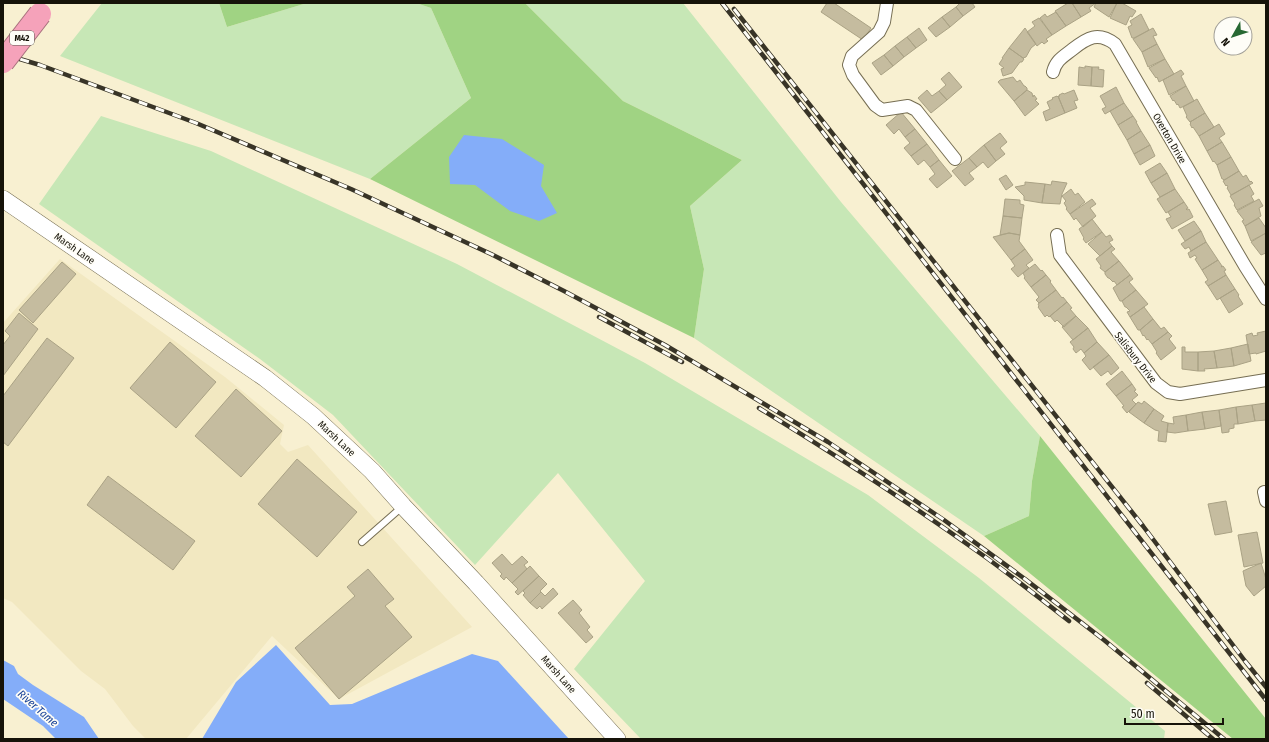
<svg xmlns="http://www.w3.org/2000/svg" width="1269" height="742" font-family="'Fira Sans Condensed',sans-serif">
<style>
.built{fill:#f2e8c1}
.green{fill:#c7e7b6}
.forest{fill:#a0d383}
.water{fill:#84adf9}
.building{fill:#c5bc9f;stroke:#aaa285}
.lines{fill:none;stroke-linecap:round;stroke-linejoin:round}
.lane-casing{stroke:#766e53;stroke-width:8}
.street-casing{stroke:#766e53;stroke-width:14}
.secondary-casing{stroke:#766e53;stroke-width:18}
.lane{stroke:#fff;stroke-width:6}
.street{stroke:#fff;stroke-width:12}
.secondary{stroke:#fff;stroke-width:17}
.rail-casing{stroke:#383427;stroke-width:4.5}
.rail{stroke:#fefdf7;stroke-width:3;stroke-dasharray:9;stroke-linecap:butt}
.highway-bridge-casing{stroke:#a7707c;stroke-width:24;stroke-linecap:butt}
.highway-bridge{stroke:#f5a2ba;stroke-width:22}
.labels{text-anchor:middle;stroke-width:3.5;stroke-linejoin:round;paint-order:stroke}
.shield{fill:#fefdf7;stroke:#5c5950;stroke-width:1}
.shield-label{font-size:9px;font-weight:bold;fill:#161309}
.street-label{font-size:10px;fill:#161309;stroke:#fefdf7}
.water-label{font-size:11px;font-style:italic;fill:#164097;stroke:#fefdf7}
</style>
<rect width="100%" height="100%" fill="#f8f0d1"/>
<path class="built" d="M60,259L225,377L284,425L280,444L288,452L308,445L472,627L339,699L272,636L186,739H146L133,726L105,689L81,671L12,602L3,598V323Z"/>
<path class="green" d="M102,3H219L227,27L307,3H416L431,8L471,98L370,179L60,56Z
M525,3H683L841,202L1040,436L1032,481L1029,516L984,536L694,338L704,269L690,206L742,160L623,101Z
M101,116L211,151L457,264L645,363L868,495L979,578L1165,731L1164,739H641L574,669L645,581L558,473L475,565L333,415L260,359L39,204Z"/>
<path class="forest" d="M219,3H307L227,27Z
M416,3H525L623,101L742,160L690,206L704,269L694,338L370,179L471,98L431,8Z
M1040,436L1266,719V739H1233L984,536L1029,516L1032,481Z"/>
<path class="water" d="M464,135L502,139L544,165L541,186L557,213L539,221L510,211L475,185L450,184L449,157Z
M276,645L330,705L352,704L472,654L498,661L569,739H202L236,682Z
M3,660L14,666L18,674L33,685L84,717L99,739H56L43,726L3,699Z"/>
<path class="building" d="M827,3H834L871,28L863,40L821,12Z
M960,3H972L975,7L963,16L956,7Z
M1068,3H1072L1081,17L1066,26L1055,11Z
M1072,3H1096L1089,8L1091,11L1081,17Z
M1096,3H1117L1109,17L1094,7Z
M1117,3H1122L1136,11L1132,17L1130,16L1126,25L1110,18Z
M956,7L963,16L950,27L942,17Z
M1056,12L1066,26L1052,35L1040,18L1045,14L1047,17Z
M1141,14L1149,30L1134,38H1132L1128,27L1132,25L1130,21Z
M942,17L950,27L936,37L928,28Z
M1039,18L1052,35L1046,39L1048,41L1044,44L1042,42L1037,46L1027,32L1035,26L1032,22Z
M919,28L927,40L916,48L907,37Z
M1025,28L1036,44L1031,48L1026,57L1023,58L1009,48Z
M1153,28L1157,35L1153,36L1157,44L1142,52L1133,39Z
M907,37L916,48L904,57L895,46Z
M1157,44L1165,59L1148,67L1142,52Z
M895,46L904,57L893,66L884,55Z
M1009,48L1023,58L1024,59L1022,62H1020L1012,73L1003,76L1001,69L1004,68L999,64L1003,58H1002Z
M884,55L893,66L881,75L872,63Z
M1165,59L1174,74L1159,82L1157,77L1156,78L1149,68Z
M1085,66L1092,67L1091,86L1078,85L1079,67L1085,68Z
M1092,67H1099L1098,69L1104,70L1103,87L1091,86Z
M1181,70L1184,74L1181,76L1186,86L1169,95L1163,80Z
M949,72L962,87L947,100L939,91L946,85L941,79Z
M1013,77L1017,82L1020,80L1024,86H1025L1027,88V90L1014,101L998,82L1000,80Z
M1186,86L1194,101L1180,108L1178,104L1177,105L1174,100L1173,101L1170,96Z
M1116,87L1124,103L1105,114L1102,109L1106,107L1100,96Z
M927,90L932,96L939,91L947,100L931,113L918,98Z
M1027,90L1032,93L1033,97L1034,95L1037,99L1035,100L1039,104L1025,116L1014,101Z
M1074,90L1078,100L1074,101L1077,108L1065,113L1058,96H1060L1059,95L1063,93L1064,94Z
M1057,96V97L1058,96L1065,113L1046,121L1043,112L1050,109L1047,102L1053,99L1052,98Z
M1197,99L1205,113L1190,122L1186,117L1187,116L1183,107Z
M1124,103L1133,116L1118,125L1110,111Z
M901,112L915,129L905,137L899,129L894,134L886,125Z
M1205,113L1214,127L1199,136L1193,127L1192,128L1190,124L1191,123L1190,122Z
M1133,116L1137,122H1136L1141,131L1127,140L1118,125Z
M1219,124L1225,134L1219,138L1222,142L1207,151L1199,136Z
M915,129L927,144L911,156L904,148L910,143L905,137Z
M1141,131L1150,145L1134,154L1127,140Z
M1000,133L1007,142L1000,148L1005,154L996,161L984,145Z
M1222,142L1231,157L1217,165L1214,161L1213,162L1207,151Z
M927,144L939,160L930,167L924,160L918,165L911,156Z
M984,145L996,161L988,168L983,162L977,167L969,158Z
M1150,145L1155,156L1140,165L1134,154Z
M1231,157L1239,171L1224,180L1223,179H1222L1217,165Z
M969,158L977,167L969,173L974,179L965,186L952,171Z
M939,160L952,176L937,188L929,179L935,174L930,167Z
M1160,163L1167,173L1151,183L1145,172Z
M1239,171L1243,177L1246,175L1250,182L1251,181L1253,183L1231,195L1227,188L1228,187L1227,185L1226,186L1223,181Z
M1167,173L1175,189L1160,197L1151,183Z
M1006,175L1013,185L1006,190L999,179Z
M1052,181L1067,183L1062,194L1060,204L1042,203L1045,184L1051,185Z
M1025,182L1045,184L1042,203L1024,200V196L1015,187L1025,185Z
M1249,185L1254,194L1251,196L1254,201L1237,210L1234,205L1235,204L1230,196Z
M1071,189L1075,195L1078,193L1085,202L1070,214L1066,209L1067,208L1064,203L1066,201L1062,196Z
M1175,189L1184,202L1166,213L1157,199Z
M1005,199L1020,200V204L1024,205L1022,218L1003,216Z
M1092,199L1096,204L1090,208L1096,216L1083,227L1076,218L1074,220L1070,214Z
M1259,199L1263,206L1259,208L1261,216L1245,226L1242,221L1244,220L1237,211Z
M1184,202L1188,208L1186,209L1187,210L1189,209L1193,217L1172,229L1166,219L1171,217L1168,212Z
M1003,216L1022,218L1020,235L1009,233L1000,235Z
M1259,218L1266,228V233L1251,241L1245,226Z
M1092,219L1102,232L1086,243L1083,239L1084,238L1079,229Z
M1194,221L1201,231L1185,241L1178,230Z
M1201,231L1206,242L1191,251L1189,247L1185,249L1181,244Z
M1102,232L1106,237L1110,235L1113,240L1109,242L1112,246L1100,256L1088,244Z
M1009,233L1020,235L1019,241L1025,249L1011,260L993,237Z
M1266,233V253L1261,255L1251,242Z
M1206,242L1218,260L1202,270L1195,259L1197,258L1195,255L1190,258L1188,253Z
M1112,246L1115,249L1111,252L1119,261L1105,272L1100,268L1101,266L1096,259Z
M1025,249L1033,260L1026,265L1029,268L1018,277L1011,269L1015,266L1011,260Z
M1218,260L1222,266L1221,267L1223,266L1226,270L1224,271L1226,275L1208,286L1205,282L1208,280L1202,270Z
M1119,261L1130,275L1117,285L1114,281L1113,282L1109,278H1108L1105,274V272Z
M62,262L76,274L33,323L19,310Z
M1035,264L1041,271L1042,270L1046,275L1031,287L1024,278L1025,277L1023,273Z
M1046,275L1051,281L1050,282L1056,290L1039,303L1036,300L1039,297L1031,287Z
M1130,275L1133,279L1129,282L1136,290L1122,301H1120L1113,288Z
M1226,275L1235,289L1217,300L1208,286Z
M1235,289L1239,295L1238,296L1243,304L1229,313L1220,298Z
M1056,290L1062,298L1063,297L1067,302L1049,317L1047,315L1045,317L1038,307L1039,306L1038,304Z
M1136,290L1148,304L1130,317L1127,312L1130,311L1126,307H1125L1122,301Z
M1067,302L1072,308L1070,309L1076,316L1064,327L1057,320L1055,322L1050,316Z
M1144,307L1153,319L1140,330H1138L1130,317Z
M19,313L38,329L3,376V345L10,336L5,331Z
M1076,316L1088,328L1073,340L1062,327Z
M1153,319L1161,329L1164,327L1168,332L1152,344L1148,339L1147,340L1144,335L1143,336L1140,330Z
M1088,328L1097,342L1084,353L1081,349L1076,353L1073,349L1074,347L1070,342Z
M1266,331V351L1256,354V353L1249,354L1246,335L1252,333L1253,336L1258,335L1257,333Z
M1168,332L1172,336L1169,339L1176,348L1161,360L1156,353L1157,352L1152,344Z
M47,338L74,358L8,446L3,442V396Z
M170,342L216,382L176,428L130,388Z
M1097,342L1109,355L1090,370L1082,360L1086,356L1084,353Z
M1248,344L1251,361L1234,366L1231,348Z
M1182,347H1185V352H1198V371L1182,369Z
M1231,348L1234,366L1217,368L1214,351Z
M1214,351L1217,368L1204,369L1205,371H1198V352Z
M1109,355L1119,368L1111,375L1108,371L1101,376L1093,367Z
M1122,371L1132,384L1116,396L1106,384Z
M1132,384L1136,390L1134,391L1138,395L1132,400L1136,404L1127,413L1122,407L1124,406L1116,396Z
M236,389L282,431L241,477L195,436Z
M1144,401L1154,409L1144,423L1129,412L1138,402L1142,404Z
M1266,403V420L1255,421L1252,405Z
M1252,405L1255,421L1238,424L1236,407Z
M1236,407L1238,424H1234V428L1229,429V432L1222,433L1219,410Z
M1154,409L1164,416L1161,421L1168,423L1166,442L1158,441L1159,431L1155,430L1144,423Z
M1219,410L1221,426L1205,429L1202,412Z
M1202,412L1205,429L1188,431L1186,415Z
M1186,415L1188,431L1175,433L1167,432L1168,423L1174,424L1173,417Z
M297,459L357,512L317,557L258,504Z
M108,476L195,541L173,570L87,505Z
M1226,501L1232,532L1215,535L1208,504Z
M1257,532L1263,563L1244,567L1238,535Z
M502,554L512,565L522,556L528,562L524,565L527,569L512,583L506,577L504,580L500,576L502,574L492,563Z
M1261,563L1266,579V586L1254,596L1246,586L1243,571Z
M530,566L539,576L518,595L515,592L518,589L512,583Z
M368,569L394,599L385,606L412,637L339,699L295,648L355,596L347,587Z
M539,576L547,584L540,591L541,592L530,603L523,595L525,593L523,591Z
M553,588L558,594L542,609L540,606L537,609L530,603L541,592L545,596Z
M573,600L582,610L579,613L590,627L587,630L593,637L586,643L558,613Z"/>
<g class="lines">
<g class="lane-casing">
<path id="lane" d="M362,542L402,507"/>
</g>
<g class="street-casing">
<path id="street" d="M887,3L884,22L879,32L852,56L849,65L853,75L875,105L882,110L908,106L916,110L955,159
M1053,72C1056,60 1063,57 1073,49C1087,38 1098,31 1115,44L1245,266L1266,299
M1057,235L1060,255L1156,383L1168,392L1180,394L1266,380
M1264,492L1266,501"/>
</g>
<g class="secondary-casing">
<path id="secondary" d="M3,199L265,378L313,416L372,471L403,506L476,583L617,739"/>
</g>
<use href="#lane" class="lane"/>
<use href="#street" class="street"/>
<use href="#secondary" class="secondary"/>
<g class="rail-casing">
<path id="rail" d="M722,3L1266,700
M734,9L1143,526L1245,661L1266,687
M3,54L40,65L196,123L351,189L491,254L564,291L665,345L828,442L944,520L1025,579L1104,640L1224,739
M599,317L682,362
M759,408C836,455 911,504 984,556C1013,577 1041,599 1069,621
M1147,683L1213,739"/>
</g>
<use href="#rail" class="rail"/>
<g class="highway-bridge-casing">
<path id="highway-bridge" d="M3,62L40,14"/>
</g>
<use href="#highway-bridge" class="highway-bridge"/>
</g>
<g class="labels">
<rect class="shield" x="10" y="31" width="24" height="14" rx="3"/>
<g class="shield-label">
<text x="22" y="41">M42</text>
</g>
<g class="street-label">
<text transform="translate(1170 138) rotate(60)" y="4">Overton Drive</text>
<text transform="translate(75 248) rotate(35)" y="4">Marsh Lane</text>
<text transform="translate(1136 357) rotate(52)" y="4">Salisbury Drive</text>
<text transform="translate(337 438) rotate(43)" y="4">Marsh Lane</text>
<text transform="translate(559 674) rotate(48)" y="4">Marsh Lane</text>
</g>
<g class="water-label">
<text transform="translate(38 708) rotate(41)" y="4">River Tame</text>
</g>
</g>
<rect width="1269" height="742" fill="none" stroke="#161309" stroke-width="8"/>
<g transform="translate(1233 36) rotate(231)"><circle r="19" fill="#fefdf7" stroke="#a19f98"/>
<path d="M0-3L7 15L0 10L-7 15Z" fill="#276832"/>
<text y="-6" font-size="11" font-weight="bold" text-anchor="middle" fill="#161309">N</text>
</g>
<path d="M1125 718v6h98v-6" fill="none" stroke="#161309" stroke-width="2"/>
<text x="1131" y="718" font-size="12" fill="#161309" stroke="#fefdf7" stroke-width="3" paint-order="stroke">50 m</text>
</svg>
